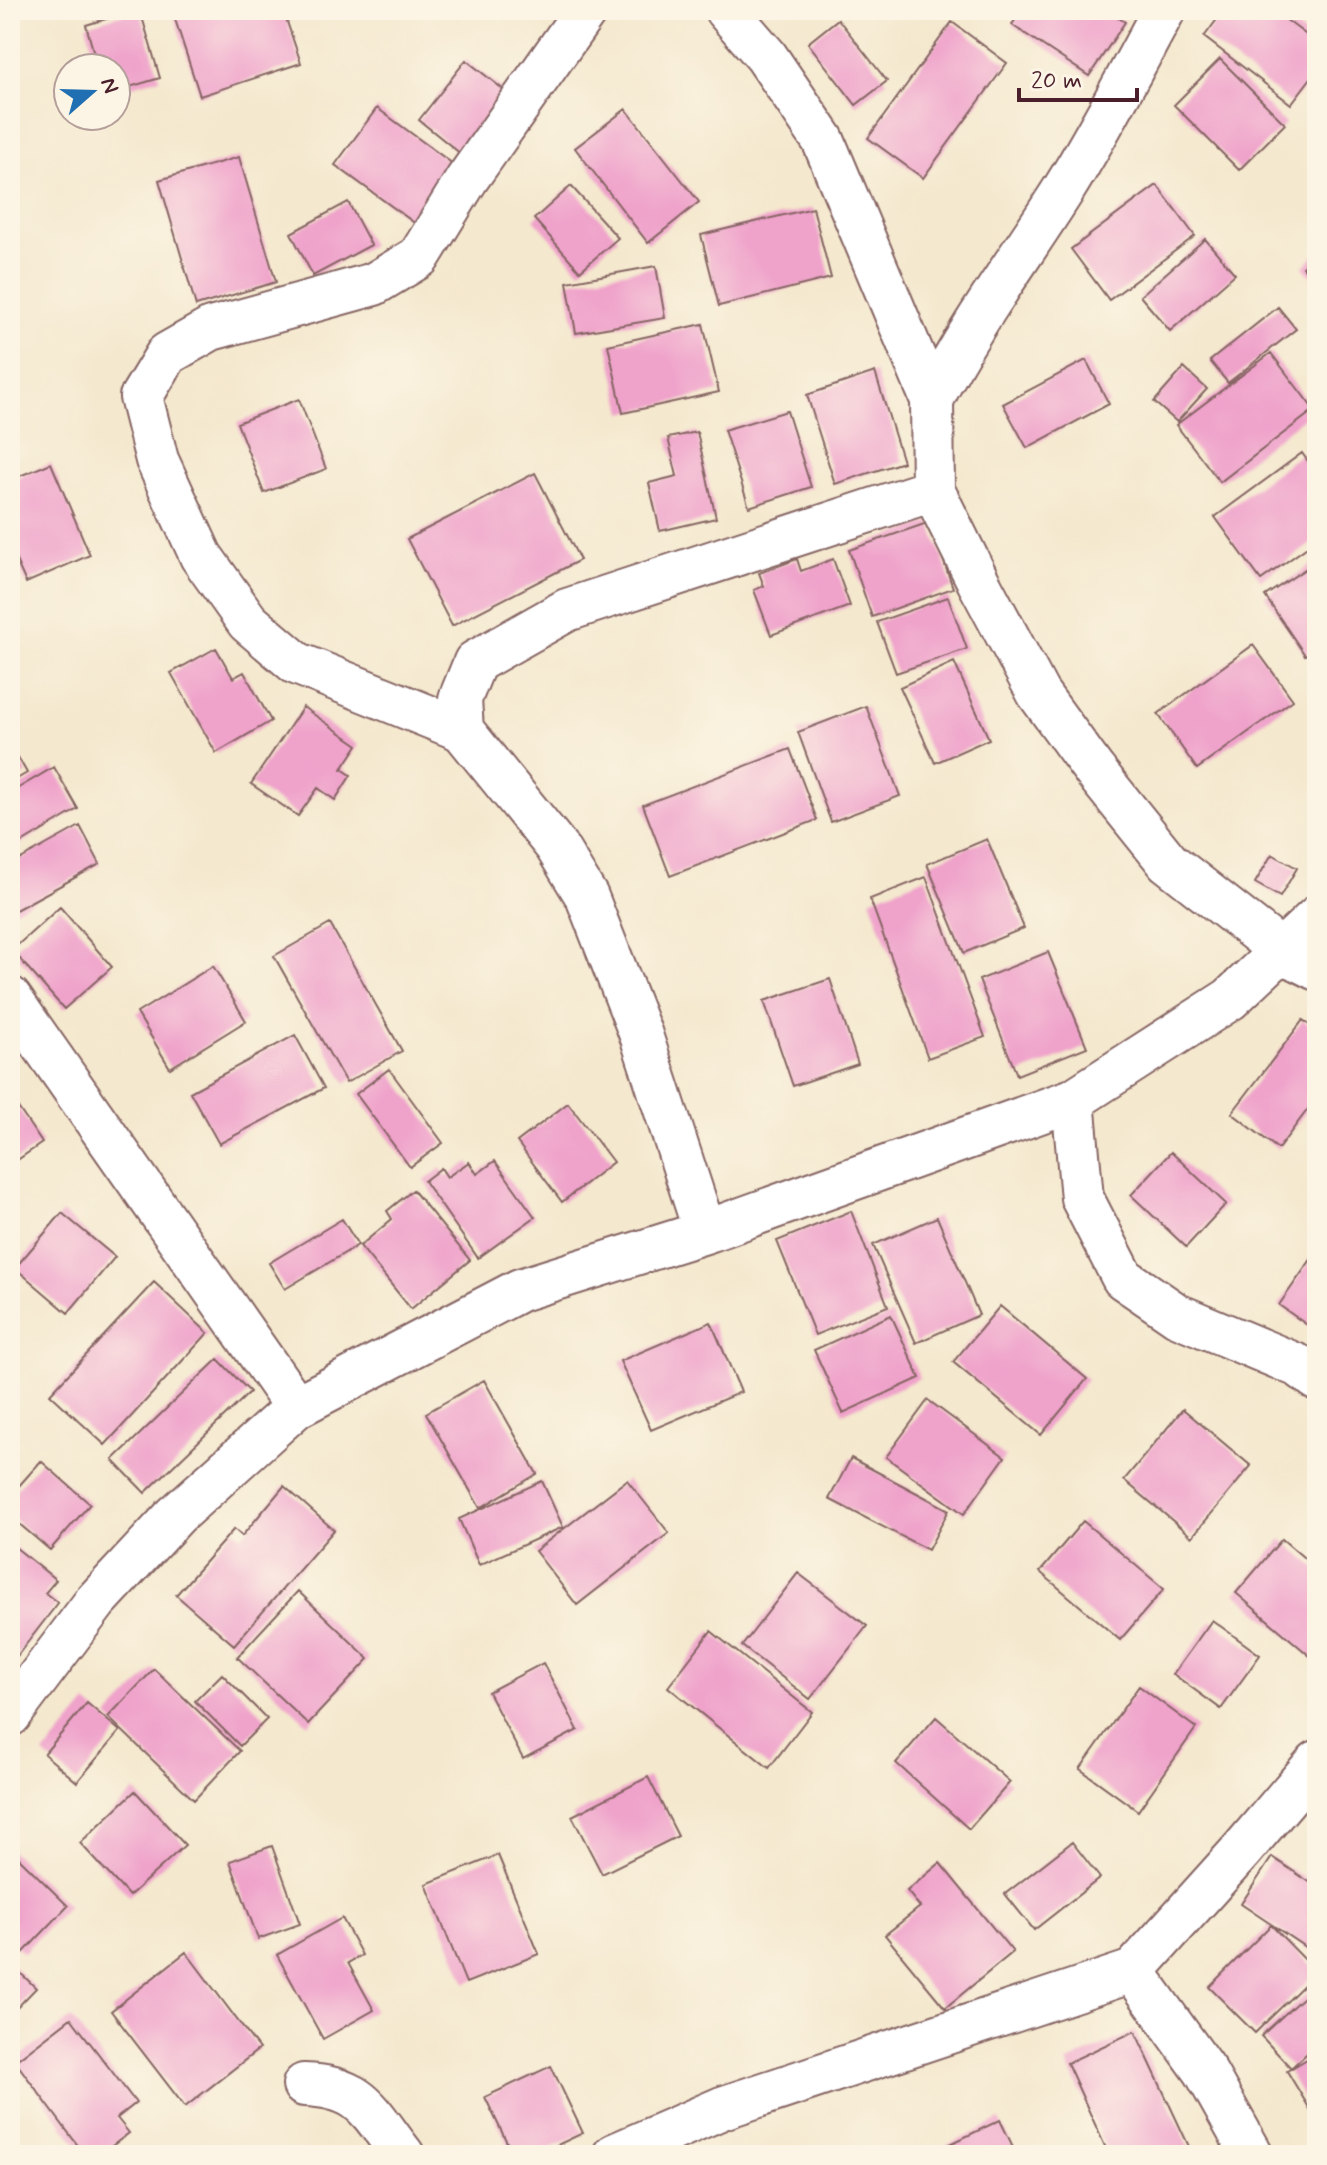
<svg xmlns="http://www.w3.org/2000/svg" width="1327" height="2165" font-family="Mynerve,sans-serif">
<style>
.building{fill:#efa2ca}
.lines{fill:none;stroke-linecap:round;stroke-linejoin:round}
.minor-casing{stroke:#866564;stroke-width:46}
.minor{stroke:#fff;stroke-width:42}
</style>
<rect width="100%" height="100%" fill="#fcf5e5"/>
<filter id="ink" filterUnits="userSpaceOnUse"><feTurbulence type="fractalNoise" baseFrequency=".0125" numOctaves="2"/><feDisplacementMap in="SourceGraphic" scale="16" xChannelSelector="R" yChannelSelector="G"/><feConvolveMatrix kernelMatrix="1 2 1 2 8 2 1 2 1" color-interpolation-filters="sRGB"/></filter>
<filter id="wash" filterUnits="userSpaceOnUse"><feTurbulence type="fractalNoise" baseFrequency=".006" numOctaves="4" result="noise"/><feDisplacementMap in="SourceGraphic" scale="32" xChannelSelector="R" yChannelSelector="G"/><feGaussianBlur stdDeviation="1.8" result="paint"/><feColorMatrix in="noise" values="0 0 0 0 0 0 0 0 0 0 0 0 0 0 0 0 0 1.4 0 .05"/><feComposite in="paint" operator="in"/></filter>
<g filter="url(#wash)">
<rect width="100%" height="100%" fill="#f4e8ce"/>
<g id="blocks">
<path class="building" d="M136,10H140L160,78L116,91V68H98L86,25Z
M181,10H283L301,63L200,96L173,13Z
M1021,10H1106L1125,22L1089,76L1012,25Z
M1224,10H1273L1317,43V70L1291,104L1204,37Z
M838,19L887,81L856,105L808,43Z
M952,22L1007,63L923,178L868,138Z
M1220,59L1285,124L1239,170L1174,105Z
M466,60L509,94L461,154L419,120Z
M377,108L457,167L416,224L335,165Z
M626,109L699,202L648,243L575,148Z
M239,157L276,282L196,306L159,180Z
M1157,185L1195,236L1109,300L1071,249Z
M571,186L618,238L580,271L534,219Z
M348,202L371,245L313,276L291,233Z
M813,208L831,278L719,306L701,235Z
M1205,239L1235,274L1170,331L1140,296Z
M1317,254V283L1303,267Z
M656,266L665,318L576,333L567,282Z
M1278,307L1296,329L1228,383L1210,361Z
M703,324L719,392L623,413L608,345Z
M1271,353L1314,410L1220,482L1176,425Z
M1086,360L1109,404L1027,448L1003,404Z
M1184,368L1207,389L1177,422L1154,402Z
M875,372L903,462L835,484L807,395Z
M299,399L326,469L264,493L237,423Z
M787,411L811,487L749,507L724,430Z
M697,432L716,518L660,531L649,483L677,476L668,438Z
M1302,453L1317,474V540L1261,580L1215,517Z
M51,463L90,555L26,583L10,547V480Z
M535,473L580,560L452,626L407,539Z
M930,522L953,588L872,617L849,550Z
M797,559L801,571L833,559L850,606L771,635L754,590L764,586L759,573Z
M1317,561V647L1305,655L1265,596Z
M948,597L967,649L896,673L877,622Z
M1253,645L1293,700L1197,769L1158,714Z
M216,648L233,678L244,672L271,721L216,753L171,673Z
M954,662L989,739L935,763L900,687Z
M866,706L900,796L831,822L798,732Z
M303,707L358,745L342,769L351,775L335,800L318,788L298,816L251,784Z
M10,743L27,773L10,783Z
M790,749L817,820L670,876L643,805Z
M54,767L78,809L10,850V793Z
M80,826L100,864L10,913V865Z
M987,839L1024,928L964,953L927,864Z
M1272,854L1297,868L1280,897L1255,883Z
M926,877L985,1037L928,1058L870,899Z
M60,907L112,967L64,1009L12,950Z
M330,924L402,1051L346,1083L274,956Z
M1048,952L1087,1047L1017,1075L979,980Z
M213,966L246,1021L170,1068L137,1013Z
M830,979L858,1064L793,1086L764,1001Z
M1303,1020L1317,1031V1097L1278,1149L1232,1113Z
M295,1035L324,1088L219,1144L190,1092Z
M389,1069L443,1143L410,1167L356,1094Z
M568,1103L613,1162L562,1202L517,1142Z
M17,1106L42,1143L10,1165V1110Z
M1171,1152L1226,1204L1186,1247L1131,1195Z
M495,1161L535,1217L478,1258L424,1181L441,1168L447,1177L469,1162L477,1174Z
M413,1190L470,1260L411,1309L360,1246L392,1219L387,1211Z
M851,1211L888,1306L815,1335L777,1241Z
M62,1213L115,1257L68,1313L15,1268Z
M937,1217L979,1315L916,1343L873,1245Z
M342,1219L358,1245L285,1289L269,1263Z
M1317,1251V1332L1279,1305Z
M154,1282L208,1333L105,1445L50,1394Z
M1000,1306L1087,1379L1041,1435L953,1362Z
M891,1315L920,1378L843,1413L814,1350Z
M711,1322L741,1392L651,1430L620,1361Z
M218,1359L250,1392L145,1493L113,1460Z
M484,1380L537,1474L480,1508L426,1413Z
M928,1400L1005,1457L964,1514L886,1457Z
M1183,1409L1251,1466L1192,1537L1124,1480Z
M851,1458L949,1510L928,1550L829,1499Z
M41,1461L90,1504L50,1550L10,1516V1496Z
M627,1480L669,1533L577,1605L535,1551Z
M542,1481L563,1527L479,1565L459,1519Z
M284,1486L334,1530L234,1645L176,1595L234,1529L242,1536Z
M1083,1521L1164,1589L1120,1640L1040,1572Z
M1282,1539L1317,1569V1662L1236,1593Z
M10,1543L56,1580L45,1593L58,1603L10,1665Z
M798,1573L867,1626L810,1699L742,1646Z
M298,1591L369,1659L308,1724L237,1657Z
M1212,1620L1260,1655L1221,1709L1173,1674Z
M711,1631L812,1712L769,1768L668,1687Z
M543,1663L578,1730L523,1759L488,1692Z
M154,1669L240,1751L194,1800L108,1717Z
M222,1674L267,1719L240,1746L195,1701Z
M1139,1686L1196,1728L1138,1811L1080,1769Z
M87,1703L120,1731L77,1782L44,1754Z
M936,1717L1010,1782L969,1829L896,1763Z
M648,1777L678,1836L602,1874L572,1816Z
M135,1791L185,1845L129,1896L80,1843Z
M1072,1842L1100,1878L1034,1930L1005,1894Z
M272,1846L300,1924L258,1939L230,1861Z
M10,1849L68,1906L23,1953L10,1940Z
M498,1855L539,1954L466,1983L426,1884Z
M1272,1857L1317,1887V1955L1241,1904Z
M940,1863L1013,1952L945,2008L885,1935L920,1907L907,1891Z
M342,1918L362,1955L348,1963L374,2010L323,2039L277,1955Z
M1271,1925L1317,1972L1255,2033L1209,1987Z
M186,1952L259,2049L185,2107L111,2011Z
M10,1963L36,1988L10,2015Z
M1317,1984V2044L1291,2068L1261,2036Z
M71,2018L136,2103L117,2118L129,2133L100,2155H85L15,2061Z
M1135,2031L1193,2155H1109L1067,2063Z
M1317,2053V2121L1287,2071Z
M551,2066L583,2133L536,2155H513L485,2097Z
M1000,2120L1017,2155H948L944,2147Z"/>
</g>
</g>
<g filter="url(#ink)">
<use href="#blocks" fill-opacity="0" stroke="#866564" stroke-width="2"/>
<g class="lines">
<g class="minor-casing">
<path id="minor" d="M586,10L467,179L419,257L374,284L211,329L167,354L141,397L157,460L201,556L248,622L296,663L462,730L556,846L587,897L641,1035L705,1232
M726,10L766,56L823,140L932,400L933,490L979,583L1038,693L1094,770L1168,862L1283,952L1317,969
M932,400C969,327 1018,261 1062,192C1099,133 1131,71 1164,10
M462,730L460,699L475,662L567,610L933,490
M10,998L296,1407
M1073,1100L1082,1198L1123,1278L1177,1315L1299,1366L1317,1379
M10,1715L96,1601L176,1515L296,1407L520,1290L705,1232L1073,1100L1230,999L1317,917
M1133,1971L1205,2071L1252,2155
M304,2085C364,2087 369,2112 403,2155
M614,2155L722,2108L1133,1971L1242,1850L1317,1762"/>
</g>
<use href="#minor" class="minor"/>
</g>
</g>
<rect width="1327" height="2165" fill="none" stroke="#fcf5e5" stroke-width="40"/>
<g transform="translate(92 92) rotate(70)"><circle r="38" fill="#fcf5e5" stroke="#b59f9b" stroke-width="2"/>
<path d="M0-6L14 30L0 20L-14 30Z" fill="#1f6fb2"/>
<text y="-12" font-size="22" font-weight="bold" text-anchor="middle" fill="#4a1f2b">N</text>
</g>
<path d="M1019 88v12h118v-12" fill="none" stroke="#4a1f2b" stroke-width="4"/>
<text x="1031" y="88" font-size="24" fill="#4a1f2b" stroke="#fcf5e5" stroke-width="6" paint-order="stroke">20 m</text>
</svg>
